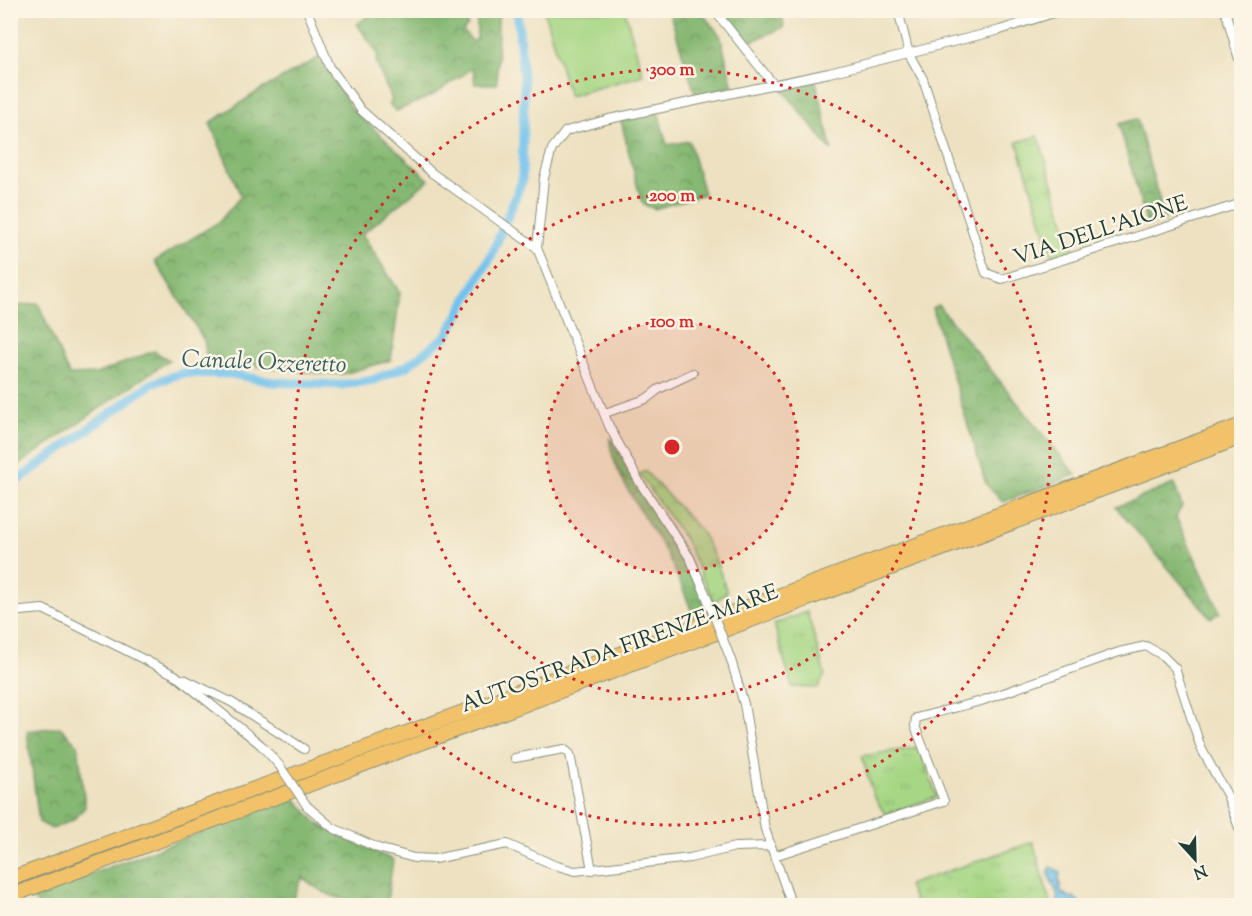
<svg xmlns="http://www.w3.org/2000/svg" width="1252" height="916" font-family="'Sorts Mill Goudy',serif">
<style>
.grass{fill:url(#grass-tufts);stroke:#638a5c;stroke-width:1.5}
.forest{fill:url(#forest-crowns);stroke:#527a53;stroke-width:1.5}
.green{fill:#a7d785;stroke:#638a5c;stroke-width:1.5}
.water{fill:url(#water-rules);stroke:#488090;stroke-width:1.5}
.lines{fill:none;stroke-linecap:round;stroke-linejoin:round}
.stream{stroke:#72c2ed;stroke-width:2}
.canal{stroke:#72c2ed;stroke-width:9}
.street-casing{stroke:#868f7a;stroke-width:10}
.highway-casing{stroke:#868f7a;stroke-width:16}
.street{stroke:#fff;stroke-width:8}
.highway{stroke:#f2c26a;stroke-width:14}
.street-bridge-casing{stroke:#868f7a;stroke-width:10;stroke-linecap:butt}
.street-bridge{stroke:#fff;stroke-width:8}
.ring{fill:none;stroke:#d62828;stroke-width:3;stroke-dasharray:3 6}
.labels{text-anchor:middle;stroke-width:5;stroke-linejoin:round;paint-order:stroke}
.street-label{font-size:22px;fill:#1f3d34;stroke:#fcf5e5}
.water-label{font-size:24px;font-style:italic;fill:#345e62;stroke:#fcf5e5}
.centre{fill:#d62828;stroke:#fcf5e5;stroke-width:3}
.ring-label{font-size:18px;text-anchor:middle;font-weight:bold;fill:#d62828;stroke:#fcf5e5;stroke-width:5;stroke-linejoin:round;paint-order:stroke}
</style>
<defs>
<pattern id="grass-tufts" width="24" height="20" patternUnits="userSpaceOnUse" patternTransform="scale(1.5)"><rect width="24" height="20" fill="#a7d785"/><path d="M3 7l-1-3M5 7V3M7 7l1-3M15 17l-1-3M17 17v-4M19 17l1-3" fill="none" stroke="#8fb973"/></pattern>
<pattern id="forest-crowns" width="20" height="18" patternUnits="userSpaceOnUse" patternTransform="scale(1.5)"><rect width="20" height="18" fill="#85b872"/><path d="M2 6a3 3 0 1 1 6 0M12 15a3 3 0 1 1 6 0" fill="none" stroke="#6c975e"/></pattern>
<pattern id="water-rules" width="6" height="5" patternUnits="userSpaceOnUse" patternTransform="scale(1.5)"><rect width="6" height="5" fill="#72c2ed"/><path d="M0 2.5h6" fill="none" stroke="#5d9fc1"/></pattern>
</defs>
<rect width="100%" height="100%" fill="#fcf5e5"/>
<filter id="ink" filterUnits="userSpaceOnUse"><feTurbulence type="fractalNoise" baseFrequency=".0167" numOctaves="2"/><feDisplacementMap in="SourceGraphic" scale="12" xChannelSelector="R" yChannelSelector="G"/><feConvolveMatrix kernelMatrix="1 2 1 2 8 2 1 2 1" color-interpolation-filters="sRGB"/></filter>
<filter id="wash" filterUnits="userSpaceOnUse"><feTurbulence type="fractalNoise" baseFrequency=".008" numOctaves="4" result="noise"/><feDisplacementMap in="SourceGraphic" scale="24" xChannelSelector="R" yChannelSelector="G"/><feGaussianBlur stdDeviation="1.35" result="paint"/><feColorMatrix in="noise" values="0 0 0 0 0 0 0 0 0 0 0 0 0 0 0 0 0 1.4 0 .05"/><feComposite in="paint" operator="in"/></filter>
<g filter="url(#wash)">
<rect width="100%" height="100%" fill="#ede1c1"/>
<path class="grass" d="M1038,136L1074,251L1053,258L1017,142Z
M645,471L701,531L716,561L727,592L714,602L684,538L639,474Z
M807,612L825,675L818,688L792,687L774,624Z
M919,747L937,797L885,814L873,795L862,756Z
M1033,842L1051,905H916L908,885Z"/>
<path class="forest" d="M376,11H458L468,25L463,31L473,42L477,39V16L498,14L497,84H475L473,68L433,95L396,111L389,104L392,100L376,63L378,54L357,24Z
M669,11H700L720,35L733,87L696,96Z
M722,11H781L784,27L750,42Z
M320,57L350,107L429,180L362,234L400,293L391,360L344,374H324L207,361L204,340L155,261L219,222L241,196L210,123L257,92Z
M816,81L832,151L782,89Z
M658,112L667,145L689,141L704,194L655,209L644,205L641,200L621,121Z
M1137,119L1165,220L1147,225L1119,124Z
M38,303L69,375L96,374L154,351L169,360L11,470V307Z
M938,305L1076,475L1003,502L986,484L932,308Z
M610,438L685,551L709,610L694,616C685,595 677,573 666,553C651,525 608,468 610,438Z
M1174,484L1182,506L1176,517L1220,612L1211,618L1116,507Z
M60,727L78,745L85,807L73,820L52,829L39,822L27,731Z
M294,797L317,823L342,837L393,860L387,901C357,906 325,899 303,877L290,905L41,906L30,897Z"/>
<path class="green" d="M544,11H625L643,75L569,96Z"/>
<path class="water" d="M1051,867L1061,872L1059,877L1061,892L1071,898L1074,897L1082,905H1058L1057,893L1048,874Z"/>
<g class="lines">
<path class="stream" d="M23,906H43
M116,906L173,903L187,906"/>
<path class="canal" d="M10,486L151,384L182,373L232,374L273,382L341,385L373,380L407,366L447,335L492,254L522,181L524,87L517,10"/>
</g>
</g>
<g filter="url(#ink)">
<g class="lines">
<g class="street-casing">
<path id="street" d="M307,10L330,67L361,110L432,173L537,248L609,426L640,483L690,558L705,593
M714,10L774,85
M898,10L909,54L923,79L986,273L1002,279L1242,203
M1225,10L1242,70
M537,248L544,178L552,149L566,131L609,119L829,73L1000,30L1063,10
M605,413L646,399L659,389L693,373
M10,612L43,609L175,675L261,745L279,765
M731,660L744,704L765,829L792,906
M184,679L231,702L304,749
M515,758L564,749L570,754L592,870
M307,806L333,828L378,848L414,858L434,859L507,844L554,865L575,871L690,858L735,847L771,846
M774,856L944,801L915,726L916,718L981,701L1119,652L1146,646L1162,655L1175,668L1201,748L1227,795L1242,836"/>
</g>
<g class="highway-casing">
<path id="highway" d="M10,879L1242,425
M10,896L1242,437"/>
</g>
<use href="#street" class="street"/>
<use href="#highway" class="highway"/>
<g class="street-bridge-casing">
<path id="street-bridge" d="M705,593L731,660
M279,765L307,806"/>
</g>
<use href="#street-bridge" class="street-bridge"/>
</g>
</g>
<circle cx="672" cy="447" r="126" fill="#d62828" fill-opacity=".12"/>
<g class="ring">
<circle cx="672" cy="447" r="126"/>
<circle cx="672" cy="447" r="252"/>
<circle cx="672" cy="447" r="378"/>
</g>
<g class="labels">
<g class="street-label">
<text transform="translate(1100 229) rotate(-18)" y="8">VIA DELL'AIONE</text>
<text transform="translate(619 647) rotate(-20)" y="8">AUTOSTRADA FIRENZE-MARE</text>
</g>
<g class="water-label">
<text transform="translate(264 361) rotate(2)" y="8">Canale Ozzeretto</text>
</g>
</g>
<circle cx="672" cy="447" r="9" class="centre"/>
<g class="ring-label">
<text x="672" y="75">300 m</text>
<text x="672" y="201">200 m</text>
<text x="672" y="327">100 m</text>
</g>
<rect width="1252" height="916" fill="none" stroke="#fcf5e5" stroke-width="36"/>
<g transform="translate(1195 859) rotate(158)" stroke="#fcf5e5" stroke-width="4.5" paint-order="stroke">
<path d="M0-4.5L10 22L0 15L-10 22Z" fill="#1f3d34"/>
<text y="-9" font-size="16" font-weight="bold" text-anchor="middle" fill="#1f3d34">N</text>
</g>
</svg>
